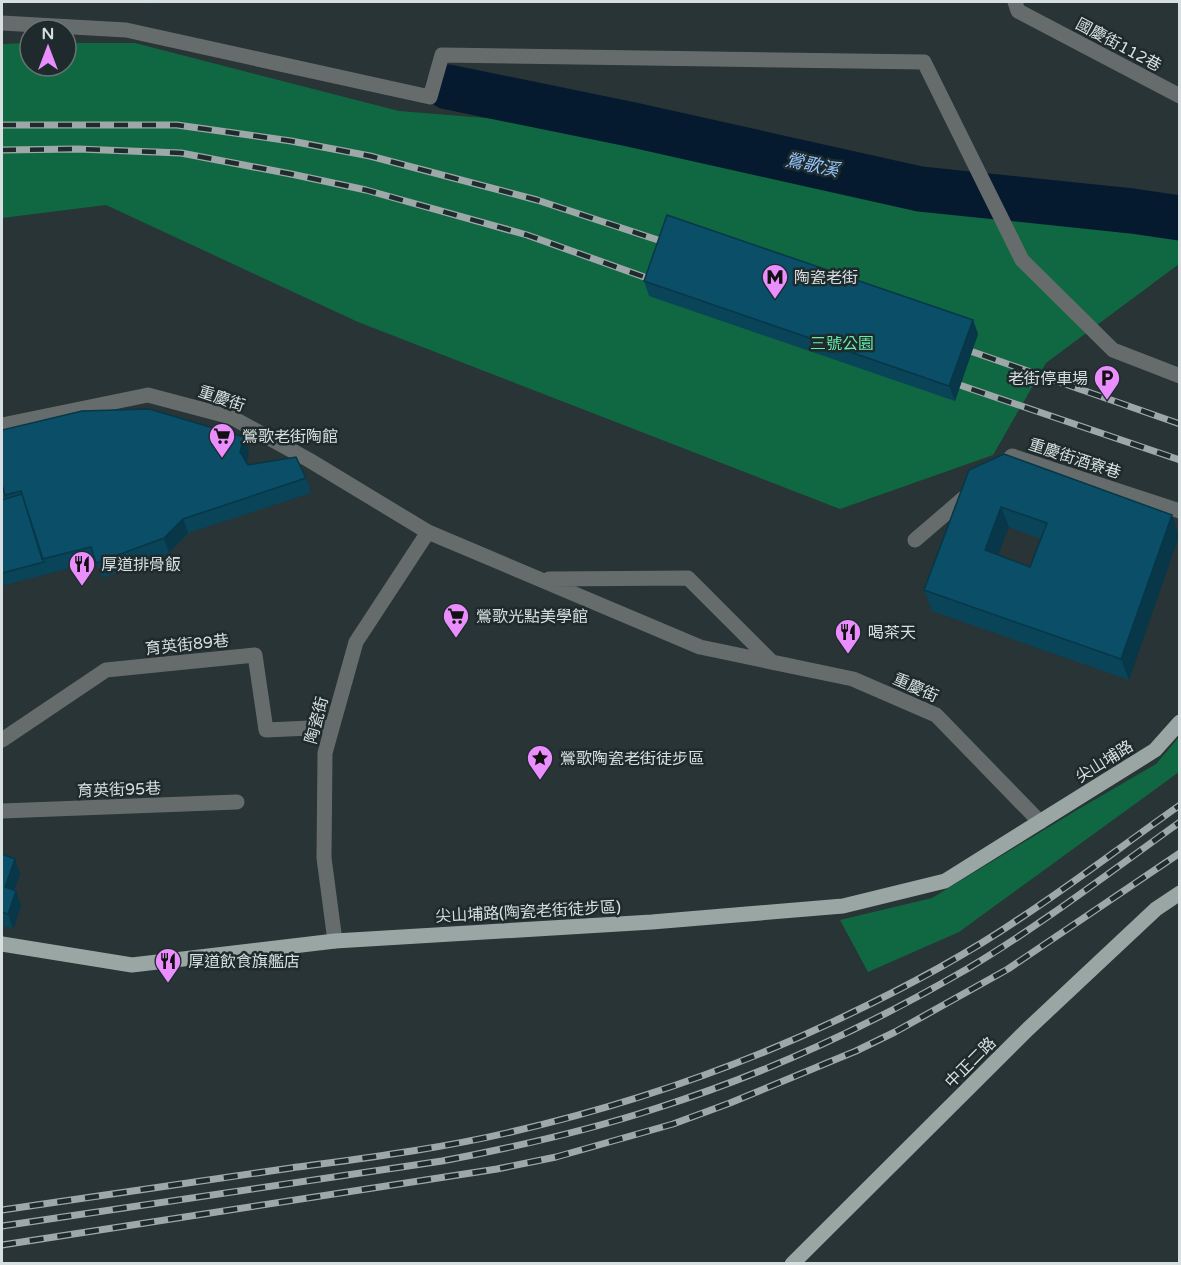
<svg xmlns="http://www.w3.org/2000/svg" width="1181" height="1265" font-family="'Varela Round','Noto Sans TC',sans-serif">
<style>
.green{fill:#106842}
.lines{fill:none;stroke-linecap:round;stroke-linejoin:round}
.river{stroke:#061a2f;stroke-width:45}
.minor{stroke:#666c6b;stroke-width:15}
.major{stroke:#9aa6a3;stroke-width:15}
.rail-casing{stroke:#9fa8a9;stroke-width:7}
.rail{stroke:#1e2a2b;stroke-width:4.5;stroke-dasharray:14;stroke-linecap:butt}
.wall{fill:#094459;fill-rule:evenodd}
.shaded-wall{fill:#073748}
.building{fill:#0a4f67;stroke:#073748;stroke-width:1.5;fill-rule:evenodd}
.labels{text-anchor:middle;stroke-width:5;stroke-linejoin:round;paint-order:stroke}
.street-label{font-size:16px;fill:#d8dfe0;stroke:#1e2a2b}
.poi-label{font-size:16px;fill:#d8dfe0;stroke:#1e2a2b;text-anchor:start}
.park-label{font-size:16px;fill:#66eca8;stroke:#1e2a2b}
.water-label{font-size:18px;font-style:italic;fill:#94c5fa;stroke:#1e2a2b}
</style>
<rect width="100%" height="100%" fill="#283435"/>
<path class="green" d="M30,43V66H66V43H135L399,111L534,122L966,210L1179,233V264L1046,363L993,455L840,509L358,322L106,205L2,218V44Z
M1179,737V772L959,932L868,972L840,920L932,898L1077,810L1156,764Z"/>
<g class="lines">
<path class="river" d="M448,87L629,124L920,189L1132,211L1180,218"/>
<path class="minor" d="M1015,2L1018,11L1180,96
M2,23L126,30L430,97L442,55L924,62L1022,260L1113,350L1180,376
M2,425L148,395L231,417L309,460L428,532L700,647L853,679L936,715L1040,822
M997,470L1012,456L1180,511
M915,540L972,491
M549,579L688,578L772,662
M2,740L106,670L255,655L266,730L332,727
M2,811L237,802
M335,941L324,858L325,753L356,642L428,532"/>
<path class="major" d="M2,944L132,965L335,941L652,922L843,906L945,881L1155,750L1180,722
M792,1264L1028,1029L1156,909L1180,893"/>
<g class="rail-casing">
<path id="rail" d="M2,125H177L291,141L370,156L537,200L673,245
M2,150L78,149L181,153L291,174L366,190L527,235L661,283
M956,346L1180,424
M945,380L1180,460
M2,1210C98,1196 195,1182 291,1168C365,1158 438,1149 511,1132C624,1106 736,1068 841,1018C902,989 963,957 1019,919C1074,883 1126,843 1180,805
M2,1226L442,1161C515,1147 587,1131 657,1108C765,1074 869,1026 967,969C1041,925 1110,872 1180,822
M2,1245L497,1169L556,1157L673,1124L730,1103L856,1051L895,1032L1008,969L1180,853"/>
</g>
<use href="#rail" class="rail"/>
</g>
<path class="wall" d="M131,2H153V4Z
M644,281L973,320L978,334L955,401L649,296Z
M2,430L249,451L246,463L248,465L306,478L311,493L188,533L169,553L102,578L96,561L2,586Z
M969,470L1172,515L1129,680L932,611L924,590ZM1009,527L1041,539L1030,567L998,555Z
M2,854L20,874L14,890L21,906L13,929L2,925Z"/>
<path class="shaded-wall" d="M973,320L978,334L955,401L949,386Z
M244,437L249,451L246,467L240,452Z
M1001,507L1009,527L992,571L985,550Z
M1172,515L1179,536L1129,680L1121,659Z
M183,519L188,533L169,553L164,538Z
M15,859L20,874L10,902L5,887Z
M16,891L21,906L13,929L8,914Z"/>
<path class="building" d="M667,215L973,320L949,386L644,281Z
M149,409L244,437L240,452L248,465L296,457L306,478L183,519L164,538L96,563L91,547L42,559L21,491L5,495L2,484V430L82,411Z
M1004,454L1172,515L1121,659L924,590L969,470ZM1001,507L1047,523L1030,567L985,550Z
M2,484L6,499L2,500Z
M22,494L44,562L2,573V500Z
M2,854L15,859L5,887L16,891L8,914L2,912Z"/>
<defs>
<g id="metro-pin" transform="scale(1.35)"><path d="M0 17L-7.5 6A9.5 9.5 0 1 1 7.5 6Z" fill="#ea8dfd" stroke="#1e2a2b"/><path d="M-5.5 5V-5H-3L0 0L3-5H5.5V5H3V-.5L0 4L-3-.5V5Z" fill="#111"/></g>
<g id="parking-pin" transform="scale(1.35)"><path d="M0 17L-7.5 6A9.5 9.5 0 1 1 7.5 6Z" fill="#ea8dfd" stroke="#1e2a2b"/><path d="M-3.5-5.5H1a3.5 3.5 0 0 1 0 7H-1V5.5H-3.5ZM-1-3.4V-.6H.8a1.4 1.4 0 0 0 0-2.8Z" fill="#111"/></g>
<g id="supermarket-pin" transform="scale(1.35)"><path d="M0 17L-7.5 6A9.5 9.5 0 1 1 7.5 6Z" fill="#ea8dfd" stroke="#1e2a2b"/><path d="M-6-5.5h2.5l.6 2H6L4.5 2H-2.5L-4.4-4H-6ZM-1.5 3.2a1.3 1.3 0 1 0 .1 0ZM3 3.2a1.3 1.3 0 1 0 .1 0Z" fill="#111"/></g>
<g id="restaurant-pin" transform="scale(1.35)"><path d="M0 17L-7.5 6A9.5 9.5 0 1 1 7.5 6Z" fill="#ea8dfd" stroke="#1e2a2b"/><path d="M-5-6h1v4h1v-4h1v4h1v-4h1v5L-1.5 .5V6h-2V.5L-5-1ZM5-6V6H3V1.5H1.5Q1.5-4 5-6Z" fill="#111"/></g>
<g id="sight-pin" transform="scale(1.35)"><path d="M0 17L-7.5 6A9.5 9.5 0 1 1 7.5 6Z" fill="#ea8dfd" stroke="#1e2a2b"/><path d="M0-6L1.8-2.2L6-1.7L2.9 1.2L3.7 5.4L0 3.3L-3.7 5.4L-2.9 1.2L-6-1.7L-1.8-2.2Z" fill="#111"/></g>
</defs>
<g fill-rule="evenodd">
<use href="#metro-pin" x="775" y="277"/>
<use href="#parking-pin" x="1107" y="378"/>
<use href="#supermarket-pin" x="222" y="436"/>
<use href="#restaurant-pin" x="82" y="564"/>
<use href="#supermarket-pin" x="456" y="616"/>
<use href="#restaurant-pin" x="848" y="632"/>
<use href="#sight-pin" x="540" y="758"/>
<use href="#restaurant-pin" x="168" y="961"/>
</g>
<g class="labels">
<g class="street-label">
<text transform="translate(1119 44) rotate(28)" y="6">國慶街112巷</text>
<text transform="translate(222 398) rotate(19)" y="6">重慶街</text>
<text transform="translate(1075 458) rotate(18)" y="6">重慶街酒寮巷</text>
<text transform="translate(187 644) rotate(-6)" y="6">育英街89巷</text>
<text transform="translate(916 687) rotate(24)" y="6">重慶街</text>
<text transform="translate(316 720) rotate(-75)" y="6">陶瓷街</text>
<text transform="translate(1104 761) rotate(-32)" y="6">尖山埔路</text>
<text transform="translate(119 789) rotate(-2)" y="6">育英街95巷</text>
<text transform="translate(528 911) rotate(-3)" y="6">尖山埔路(陶瓷老街徒步區)</text>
<text transform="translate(970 1062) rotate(-45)" y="6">中正二路</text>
</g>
<g class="poi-label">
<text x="794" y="283">陶瓷老街</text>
<text x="1088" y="384" text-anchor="end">老街停車場</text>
<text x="242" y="442">鶯歌老街陶館</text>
<text x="101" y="570">厚道排骨飯</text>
<text x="476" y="622">鶯歌光點美學館</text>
<text x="868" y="638">喝茶天</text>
<text x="560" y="764">鶯歌陶瓷老街徒步區</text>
<text x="188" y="967">厚道飲食旗艦店</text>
</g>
<g class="park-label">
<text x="842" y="349">三號公園</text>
</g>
<g class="water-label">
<text transform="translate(812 165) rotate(12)" y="6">鶯歌溪</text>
</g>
</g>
<rect width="1181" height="1265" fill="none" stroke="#d8dfe0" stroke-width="6"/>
<g transform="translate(48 48)"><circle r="28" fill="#1e2a2b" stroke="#687273" stroke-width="1.5"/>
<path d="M0-4.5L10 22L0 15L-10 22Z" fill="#ea8dfd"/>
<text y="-9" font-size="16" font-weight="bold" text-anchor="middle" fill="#d8dfe0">N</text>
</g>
</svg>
